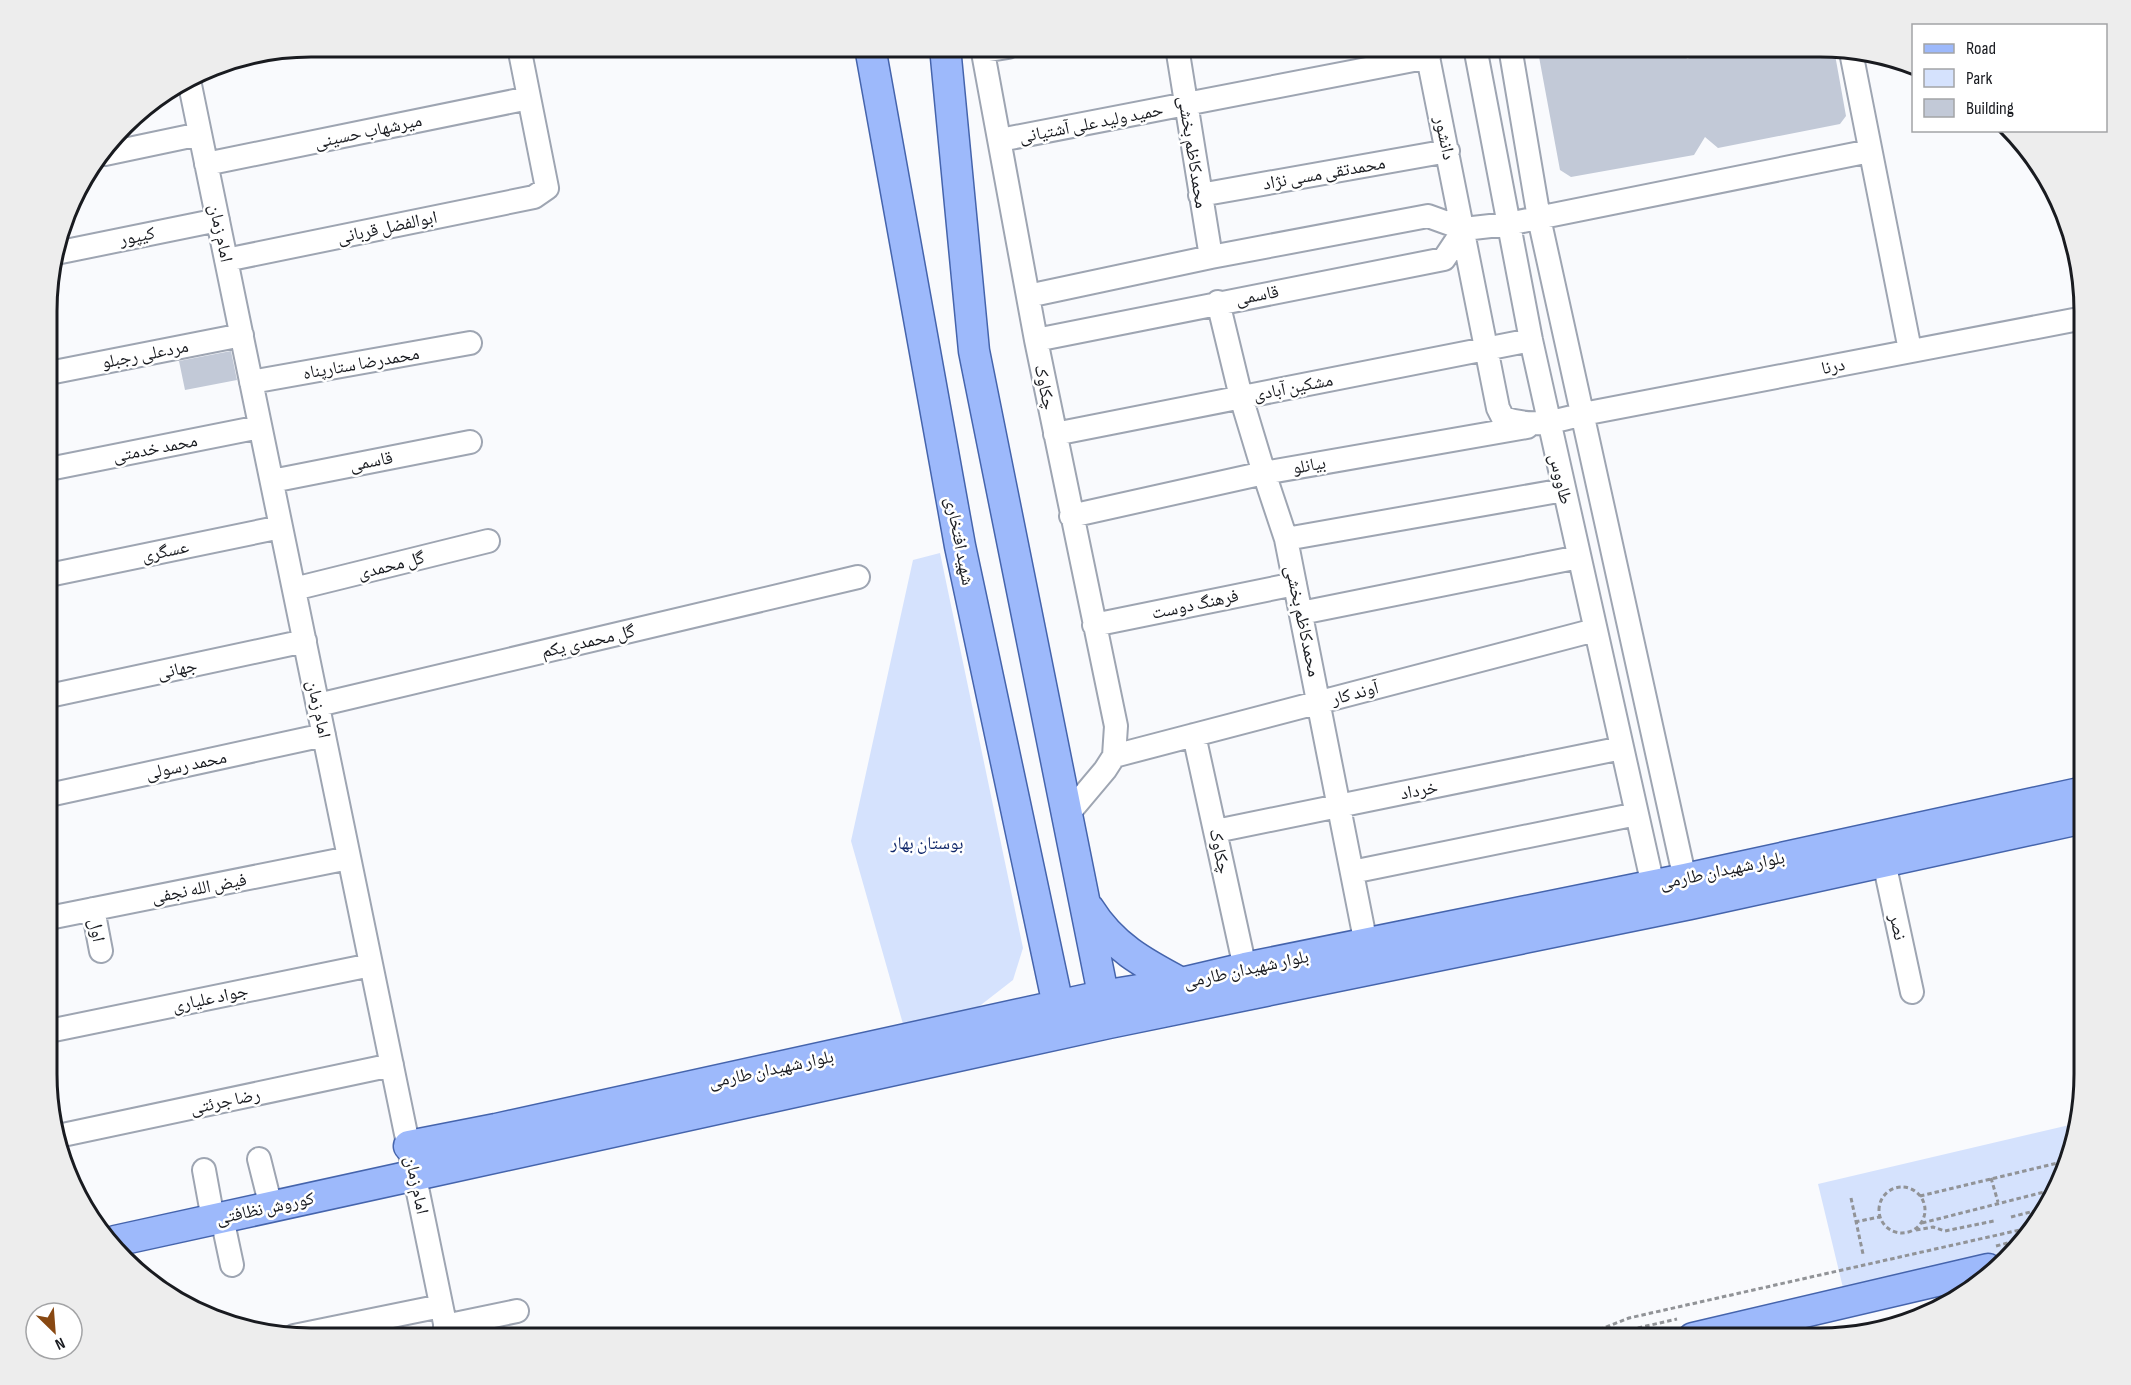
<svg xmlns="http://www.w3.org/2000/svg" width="2131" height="1385" font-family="'Sofia Sans Condensed','Noto Naskh Arabic',sans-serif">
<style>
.green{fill:#d5e2fd}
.building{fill:#c2c9d7}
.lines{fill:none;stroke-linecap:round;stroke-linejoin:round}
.minor-casing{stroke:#9ea5b2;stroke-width:26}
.major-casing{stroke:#4564ac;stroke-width:33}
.path{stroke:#919397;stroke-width:3;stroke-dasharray:4.5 3;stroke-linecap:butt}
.minor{stroke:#fff;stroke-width:22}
.major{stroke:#9db9fb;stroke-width:30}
.labels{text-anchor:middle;stroke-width:5;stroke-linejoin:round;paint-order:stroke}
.street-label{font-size:18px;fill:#191b20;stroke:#fff}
.park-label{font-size:18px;fill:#10286b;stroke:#fff}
.rim{fill:none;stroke:#191b20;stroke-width:3}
</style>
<rect width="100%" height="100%" fill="#f9fafd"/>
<path class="green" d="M940,553L1023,948L1013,980L977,1008L903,1024L851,841L913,560Z
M2078,1123L2071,1159L2040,1221L2005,1253L1844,1292L1818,1184Z"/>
<path class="building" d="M1537,46H1650L1660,53L1672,50L1688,59L1697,46H1820L1834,49L1846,116L1840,124L1718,148L1705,137L1694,155L1571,177L1560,170Z
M231,351L237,380L185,390L179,361Z"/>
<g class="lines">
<g class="minor-casing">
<path id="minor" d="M982,47L1036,340L1116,726L1114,756L1105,770L1068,814
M1177,47L1211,257
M1426,47L1498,408L1503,418C1532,428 1554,422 1583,414L2084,318
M1475,47L1531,340L1656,899
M1510,47L1539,218L1688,893
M983,51L1008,47
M1851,52L1910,350
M189,80L448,1338
M1000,140L1429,57
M105,154L200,134
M206,164L529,98
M1200,195L1448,151
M56,253L218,220
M226,260L534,197L547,188L519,47
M1028,296L1211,257L1428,216L1464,229L1508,224L1870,151
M1218,302L1241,397L1264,473L1286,539L1366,944
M1036,340L1444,259L1464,229
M49,373L242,335
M251,382L470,343
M1055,434L1531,340
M49,469L260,427
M272,481L470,442
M1071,516L1264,473L1527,427
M1286,539L1564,490
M49,575L281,527
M294,589L488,541
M1301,613L1579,557
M1094,625L1295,584
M49,696L305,641
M318,705L858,577
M1194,735L1245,968
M1114,756L1595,630
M49,795L324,735
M1216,831L1622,748
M1884,862L1912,992
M1352,872L1637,814
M93,909L101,951
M49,918L349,858
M49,1031L371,965
M58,1136L392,1065
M259,1159L271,1207
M204,1170L213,1219
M222,1218L232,1265
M445,1326L517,1311
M294,1336L441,1306"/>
</g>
<g class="major-casing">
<path id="major" d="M870,47L960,546L1062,1024
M945,47L974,351L1107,1014
M1089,909C1112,946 1143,963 1181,983
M409,1146L496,1129L1102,996L1181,983L1245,968L1685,879L2084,792
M115,1241L1109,1023L1690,904L2084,818
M1693,1338L1988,1269"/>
</g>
<path class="path" d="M1991,1178L1998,1202
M1879 1210a23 23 0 1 1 46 0a23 23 0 1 1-46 0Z
M1920,1196L2070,1160
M1851,1198L1863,1254
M2011,1217L2046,1208
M1855,1222L1879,1217
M1922,1223L2056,1189
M1916,1230L1933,1227L1945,1231L1994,1221
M1996,1246L2019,1240
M1578,1338L1629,1318L2033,1227
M1594,1338L1677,1319"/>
<use href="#minor" class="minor"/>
<use href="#major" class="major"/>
</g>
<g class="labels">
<g class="street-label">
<text transform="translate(1091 123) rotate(-11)" y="6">حمید ولید علی آشتیانی</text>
<text transform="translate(368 131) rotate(-12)" y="6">میرشهاب حسینی</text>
<text transform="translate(1445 138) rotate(78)" y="6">دانشور</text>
<text transform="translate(1193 152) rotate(81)" y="6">محمدکاظم بخشی</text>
<text transform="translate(1324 173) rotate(-10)" y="6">محمدتقی مسی نژاد</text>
<text transform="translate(387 227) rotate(-12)" y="6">ابوالفضل قربانی</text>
<text transform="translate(221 233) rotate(78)" y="6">امام زمان</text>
<text transform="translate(137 236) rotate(-12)" y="6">کیپور</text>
<text transform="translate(1257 295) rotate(-11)" y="6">قاسمی</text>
<text transform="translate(145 354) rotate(-11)" y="6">مردعلی رجبلو</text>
<text transform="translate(361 363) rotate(-10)" y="6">محمدرضا ستارپناه</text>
<text transform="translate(1833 366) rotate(-11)" y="6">درنا</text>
<text transform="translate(1045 387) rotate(78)" y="6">چکاوک</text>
<text transform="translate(1293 387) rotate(-11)" y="6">مشکین آبادی</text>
<text transform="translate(155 448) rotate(-11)" y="6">محمد خدمتی</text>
<text transform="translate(371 461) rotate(-11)" y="6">قاسمی</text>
<text transform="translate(1309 465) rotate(-10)" y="6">بیانلو</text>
<text transform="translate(1561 479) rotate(77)" y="6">طاووس</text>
<text transform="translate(960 541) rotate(79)" y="6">شهید افتخاری</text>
<text transform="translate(165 551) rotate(-12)" y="6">عسگری</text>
<text transform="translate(391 565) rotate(-14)" y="6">گل محمدی</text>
<text transform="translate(1195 604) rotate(-12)" y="6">فرهنگ دوست</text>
<text transform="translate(1303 621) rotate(78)" y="6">محمدکاظم بخشی</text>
<text transform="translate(588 641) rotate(-13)" y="6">گل محمدی یکم</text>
<text transform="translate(177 669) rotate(-12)" y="6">جهانی</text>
<text transform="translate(1355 693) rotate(-15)" y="6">آوند کار</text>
<text transform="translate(319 709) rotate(78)" y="6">امام زمان</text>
<text transform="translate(186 765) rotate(-12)" y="6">محمد رسولی</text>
<text transform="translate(1419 790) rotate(-11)" y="6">خرداد</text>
<text transform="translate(1220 851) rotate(78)" y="6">چکاوک</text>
<text transform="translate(1722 870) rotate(-12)" y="6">بلوار شهیدان طارمی</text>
<text transform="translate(199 888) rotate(-11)" y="6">فیض الله نجفی</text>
<text transform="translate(1898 927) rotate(78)" y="6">نصر</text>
<text transform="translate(97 930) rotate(79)" y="6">اول</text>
<text transform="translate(1246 969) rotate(-12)" y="6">بلوار شهیدان طارمی</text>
<text transform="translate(210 998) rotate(-12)" y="6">جواد علیاری</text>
<text transform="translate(771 1069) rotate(-12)" y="6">بلوار شهیدان طارمی</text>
<text transform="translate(225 1101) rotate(-12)" y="6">رضا جرئتی</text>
<text transform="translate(417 1185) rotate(78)" y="6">امام زمان</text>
<text transform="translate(265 1208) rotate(-12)" y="6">کوروش نظافتی</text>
</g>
<g class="park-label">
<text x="927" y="849">بوستان بهار</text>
</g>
</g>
<path d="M0 0H2131V1385H0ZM311 57H1820A254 254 0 0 1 2074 311V1074A254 254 0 0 1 1820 1328H311A254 254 0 0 1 57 1074V311A254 254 0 0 1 311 57Z" fill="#ededed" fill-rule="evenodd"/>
<path class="rim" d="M311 57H1820A254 254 0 0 1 2074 311V1074A254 254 0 0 1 1820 1328H311A254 254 0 0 1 57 1074V311A254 254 0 0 1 311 57Z"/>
<rect x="1912" y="24" width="195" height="108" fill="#ffffff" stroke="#a3a4a6" stroke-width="1.5"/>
<rect x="1924" y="44" width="30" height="9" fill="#9db9fb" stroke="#a3a4a6" stroke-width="1.5"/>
<text x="1966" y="54" font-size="18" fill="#191b20">Road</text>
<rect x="1924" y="69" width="30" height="18" fill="#d5e2fd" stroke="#a3a4a6" stroke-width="1.5"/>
<text x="1966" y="84" font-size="18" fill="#191b20">Park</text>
<rect x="1924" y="99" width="30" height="18" fill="#c2c9d7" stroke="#a3a4a6" stroke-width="1.5"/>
<text x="1966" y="114" font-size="18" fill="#191b20">Building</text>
<g transform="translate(54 1331) rotate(155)"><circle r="28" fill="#ffffff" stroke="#a3a4a6" stroke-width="1.5"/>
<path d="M0-4.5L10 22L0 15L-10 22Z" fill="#884812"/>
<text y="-9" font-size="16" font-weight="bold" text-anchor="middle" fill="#191b20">N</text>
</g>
</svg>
